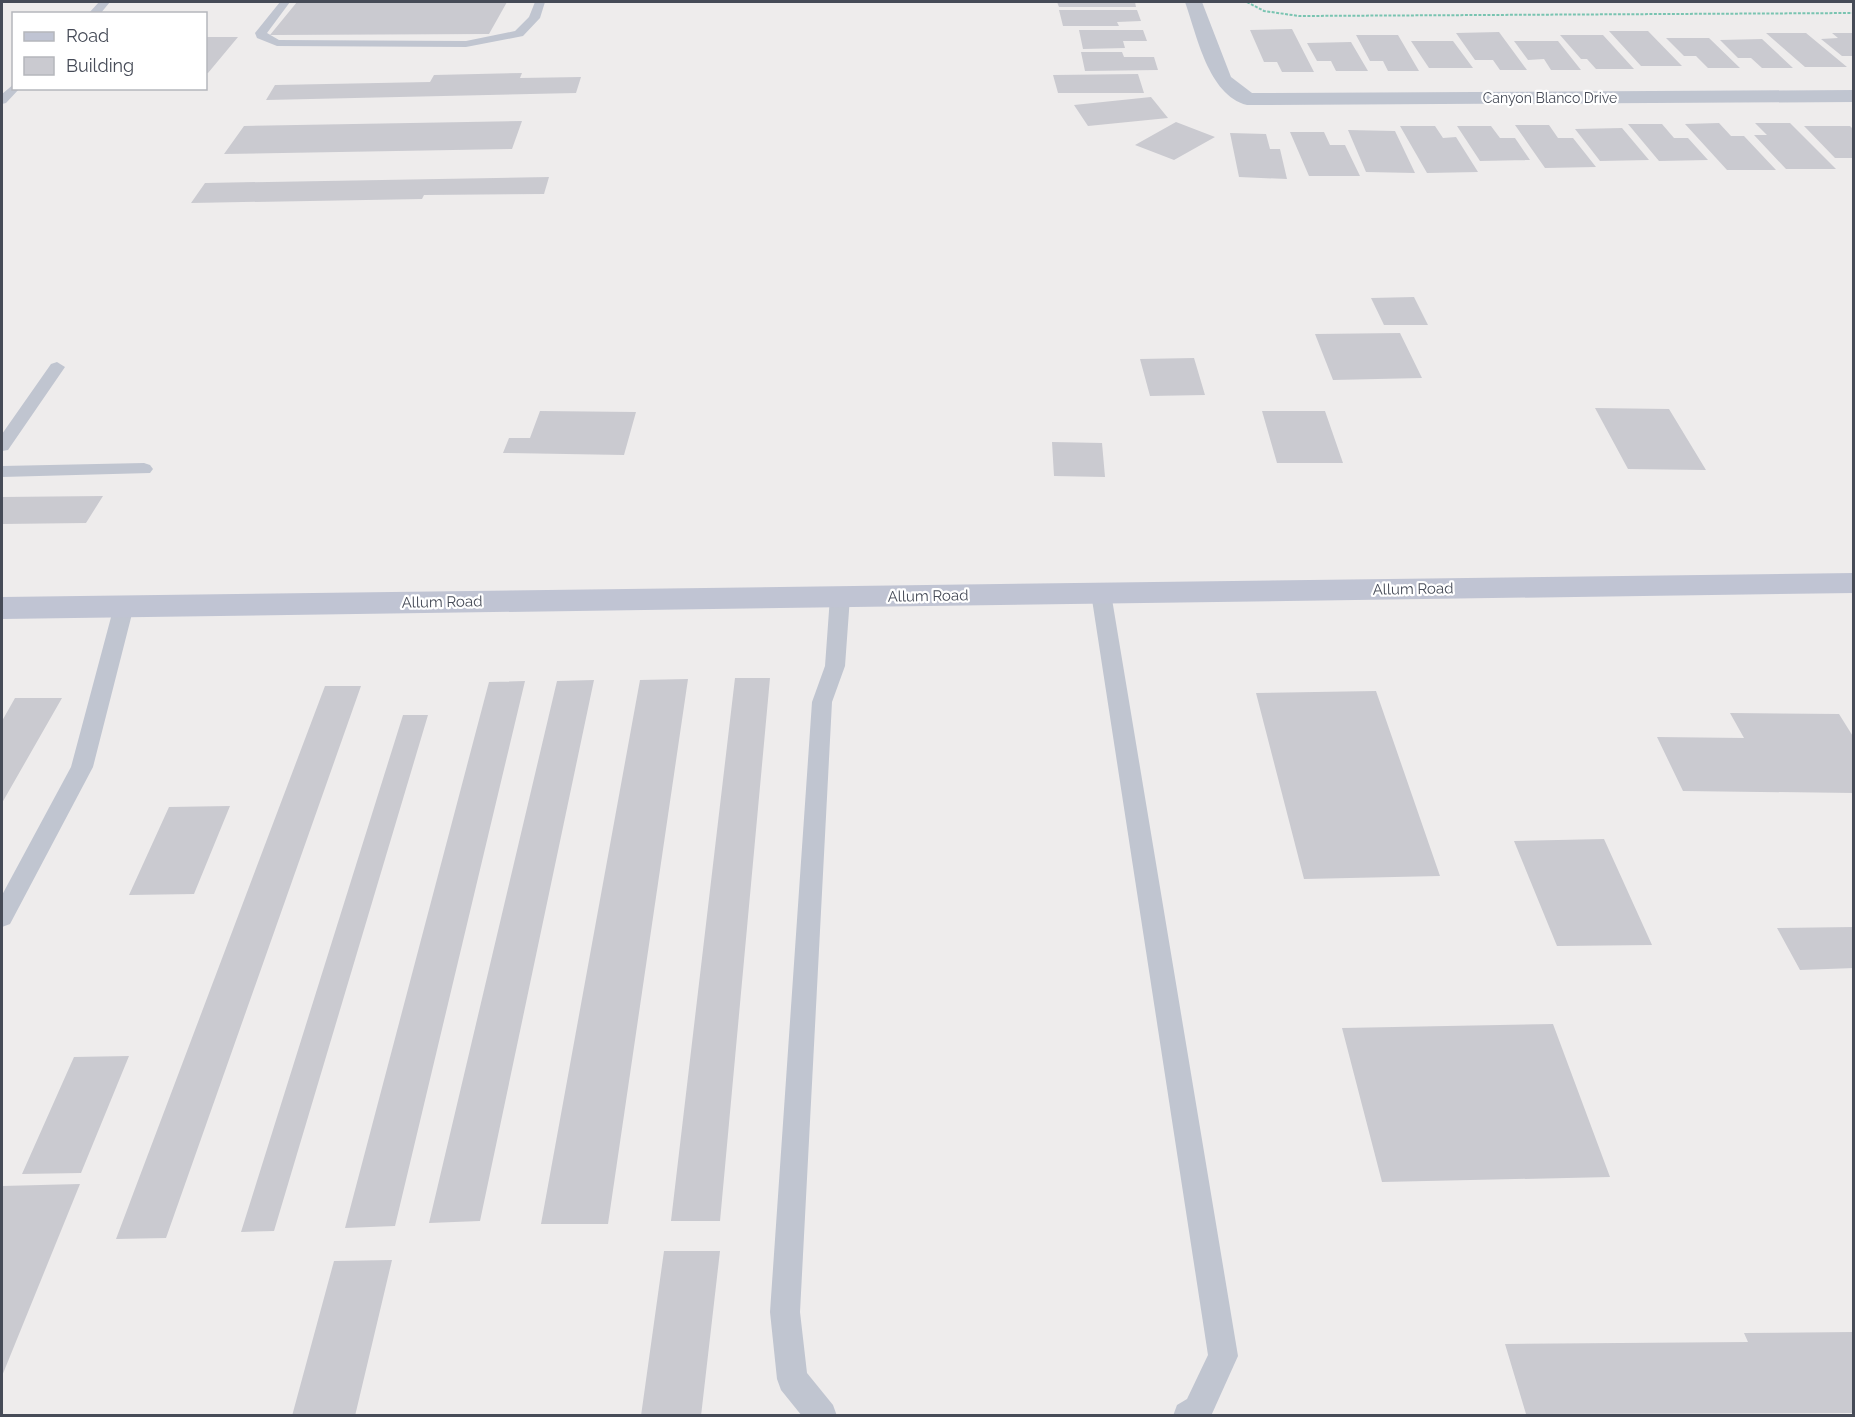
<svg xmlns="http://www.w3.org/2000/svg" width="1855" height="1417" font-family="Raleway,sans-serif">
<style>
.building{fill:#cacad0}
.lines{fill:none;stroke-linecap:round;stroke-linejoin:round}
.path{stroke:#79c4b1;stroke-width:2;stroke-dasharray:3 1.5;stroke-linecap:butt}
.lane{fill:#c0c5d0;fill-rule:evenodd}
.street{fill:#c0c5d0;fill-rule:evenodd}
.secondary{fill:#c0c4d3;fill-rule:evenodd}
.labels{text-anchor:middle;stroke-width:4.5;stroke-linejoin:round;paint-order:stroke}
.far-street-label{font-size:14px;fill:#464b57;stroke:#fff}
.street-label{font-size:15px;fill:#464b57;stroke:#fff}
</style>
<rect width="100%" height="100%" fill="#eeecec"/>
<path class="building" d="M297,2H507L489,34L270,35Z
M1057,2H1135L1136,7H1059Z
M1059,10H1137L1141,21L1117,22L1119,26H1063Z
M1292,29L1314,72H1282L1277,62H1264L1250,30Z
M1079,30H1143L1147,41H1123L1125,48L1083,49Z
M1609,31H1648L1682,66H1641Z
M1499,32L1527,70H1500L1493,60H1475L1456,33Z
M1766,33H1806L1847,67H1805Z
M1832,33H1854V56H1842L1821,39L1838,38Z
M1356,35H1398L1419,71H1388L1383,61H1370Z
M1560,35H1603L1634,69H1596L1587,59H1581Z
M206,37H238L208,73H206Z
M1666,38H1709L1740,68H1708L1696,56H1684Z
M1762,39L1793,68H1762L1751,58H1738L1720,40Z
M1411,41H1453L1473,68H1429Z
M1514,41H1558L1581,70H1551L1544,59L1528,60Z
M1351,42L1368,71H1336L1331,61H1317L1307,43Z
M1081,52H1122L1124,57H1154L1158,70L1085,71Z
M522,73L520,78L581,77L576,93L266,100L275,85L430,82L434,75Z
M1138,74L1144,93H1058L1053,75Z
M1151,97L1168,118L1088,126L1074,105Z
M522,121L512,149L224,154L244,126Z
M1176,122L1215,137L1174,160L1135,145Z
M1719,123L1731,136H1744L1776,170H1727L1685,124Z
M1755,123H1790L1836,169H1786L1754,135H1767Z
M1628,124H1662L1674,138H1688L1708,160L1659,161Z
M1515,125H1549L1558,138H1573L1596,167L1545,168Z
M1400,126H1435L1443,138L1456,137L1478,172L1427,173Z
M1457,126H1491L1500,138H1515L1530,160L1480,161Z
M1804,126H1850L1854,130V158H1835Z
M1622,128L1649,160L1600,161L1575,129Z
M1348,130L1395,131L1415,173L1366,172Z
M1290,132H1324L1330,145H1345L1360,176H1309Z
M1230,133L1266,134L1270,149H1280L1287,179L1239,177Z
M549,177L544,194L424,195L422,199L191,203L205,183Z
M1414,297L1428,325H1384L1371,298Z
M1400,333L1422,378L1333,380L1315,334Z
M1194,358L1205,395L1150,396L1140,359Z
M1595,408L1669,409L1706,470L1628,469Z
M540,411L636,412L624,455L503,453L509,438H530Z
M1262,411H1325L1343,463H1277Z
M1052,442L1102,443L1105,477L1054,476Z
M103,496L86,523L2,524V497Z
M735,678H770L720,1221H671Z
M688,679L608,1224H541L640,680Z
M594,680L480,1221L429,1223L557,681Z
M525,681L395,1226L345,1228L489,682Z
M325,686H361L166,1238L116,1239Z
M1376,691L1440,876L1304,879L1256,693Z
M15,698H62L2,803V721Z
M1730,713L1839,714L1854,738V793L1683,791L1657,737L1744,738Z
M403,715H428L274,1231L241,1232Z
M230,806L194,894L129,895L169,807Z
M1604,839L1652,945L1557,946L1514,841Z
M1854,927V968L1800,970L1777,928Z
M1553,1024L1610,1177L1382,1182L1342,1028Z
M129,1056L81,1173L22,1174L74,1057Z
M80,1184L2,1376V1186Z
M664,1251H720L701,1416H641Z
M392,1260L355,1416H292L334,1261Z
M1854,1332V1413L1526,1414L1505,1344L1748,1342L1744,1333Z"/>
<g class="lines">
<path class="path" d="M1247,2L1264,11L1299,16L1854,13"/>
<path class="lane" d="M99,2H110L100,14H88Z
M280,2H290L267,33L279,40L466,41L515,31L529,17L535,2H545L540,18L523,36L466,47L277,46L257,38L255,33Z
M14,84V88H20L6,103L2,104V94Z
M57,362L65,367L8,450L2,451V434L51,364Z
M144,463L150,465L153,469L150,473L2,477V466Z
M1101,586L1108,588L1111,593L1238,1356L1211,1416H1173L1177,1405L1187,1399L1208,1355L1091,593L1094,588Z
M840,590L847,592L850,597L845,666L832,702L800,1312L807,1373L833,1405L837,1416H802L781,1390L777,1379L770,1312L812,702L825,666L830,597L833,592Z
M124,599L131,601L134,606L93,767L10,924L2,927V895L71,767L114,606L117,601Z"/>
<path class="street" d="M1185,2H1202L1231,77L1252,93L1854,90V102L1247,105C1208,95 1197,35 1185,2Z"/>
<path class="secondary" d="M1854,573V593L2,619V597Z"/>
</g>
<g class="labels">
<g class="far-street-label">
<text x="1550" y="103">Canyon Blanco Drive</text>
</g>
<g class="street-label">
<text transform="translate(1413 589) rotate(-1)" y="5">Allum Road</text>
<text transform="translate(928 596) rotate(-1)" y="5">Allum Road</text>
<text transform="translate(442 602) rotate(-1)" y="5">Allum Road</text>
</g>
</g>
<rect width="1855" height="1417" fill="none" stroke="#464b57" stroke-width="6"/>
<rect x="12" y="12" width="195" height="78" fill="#ffffff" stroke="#b5b7bc" stroke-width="1.5"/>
<rect x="24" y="32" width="30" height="9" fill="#c0c4d3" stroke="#b5b7bc" stroke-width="1.5"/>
<text x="66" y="42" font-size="18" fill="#464b57">Road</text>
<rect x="24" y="57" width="30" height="18" fill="#cacad0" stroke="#b5b7bc" stroke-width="1.5"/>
<text x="66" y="72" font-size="18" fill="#464b57">Building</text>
</svg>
